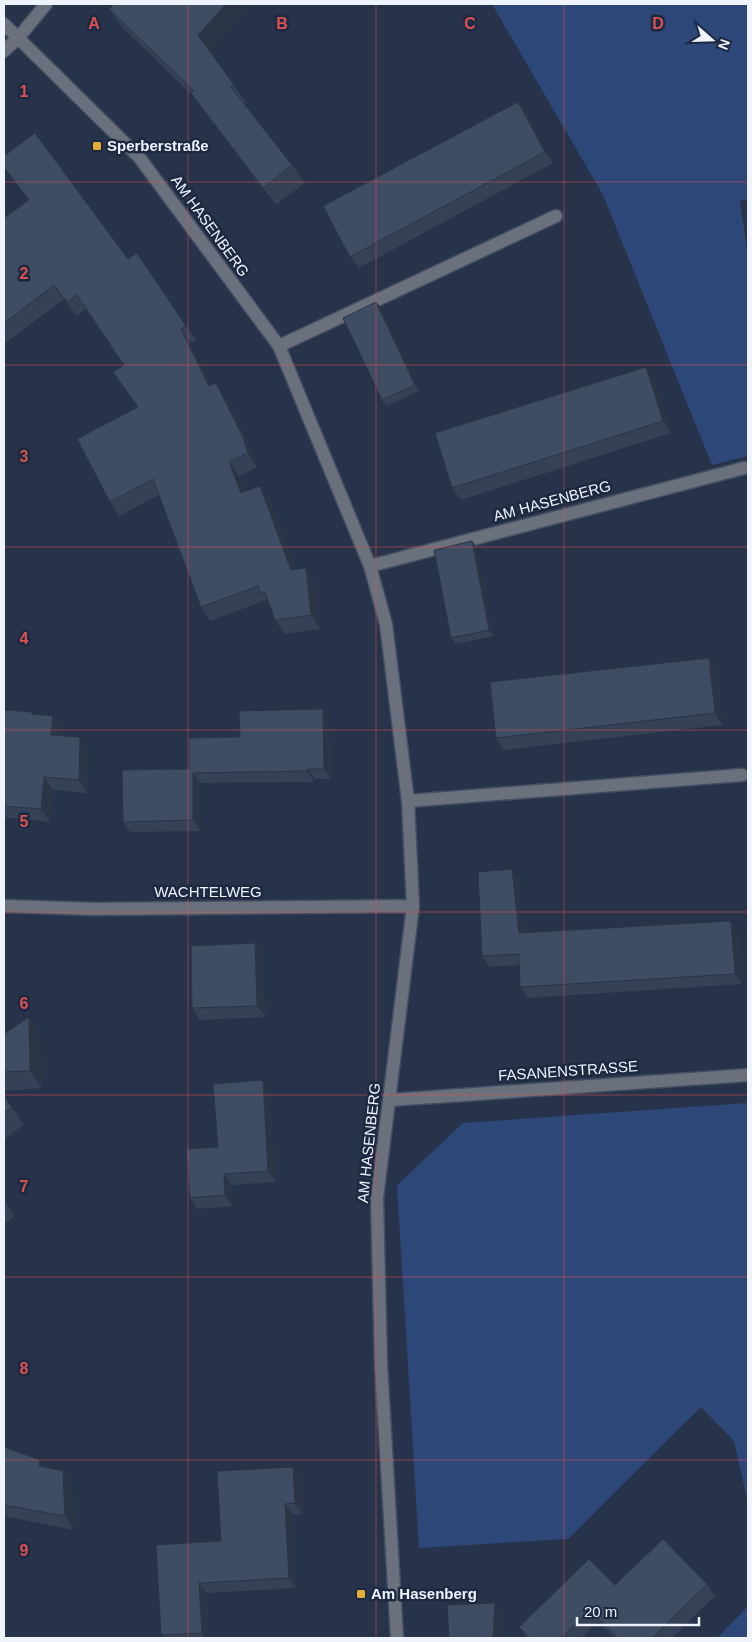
<svg xmlns="http://www.w3.org/2000/svg" width="752" height="1642" font-family="Helvetica,sans-serif">
<style>
.green{fill:#2d4778}
.lines{fill:none;stroke-linecap:round;stroke-linejoin:round}
.service-casing{stroke:#434e63;stroke-width:15}
.minor-casing{stroke:#434e63;stroke-width:15}
.service{stroke:#6a717d;stroke-width:12}
.minor{stroke:#6a717d;stroke-width:12}
.wall{fill:#354156}
.shaded-wall{fill:#2b3546}
.building{fill:#3e4c64;stroke:#2b3546}
.grid{fill:none;stroke:#db5152;stroke-width:1;stroke-opacity:0.55}
.poi-dot{fill:#e5ad35;stroke:#1d2940;stroke-width:2}
.labels{text-anchor:middle;stroke-width:5;stroke-linejoin:round;paint-order:stroke}
.poi-label{font-size:15px;font-weight:bold;fill:#eef3fc;stroke:#1d2940;text-anchor:start}
.street-label{font-size:15px;fill:#eef3fc;stroke:#1d2940}
.grid-label{font-size:16px;text-anchor:middle;font-weight:bold;fill:#db5152;stroke:#1d2940;stroke-width:5;stroke-linejoin:round;paint-order:stroke}
</style>
<rect width="100%" height="100%" fill="#27334a"/>
<path class="green" d="M492,4H748V199L740,201L748,256V456L712,465L603,195Z
M748,1103V1503L734,1441L701,1407L568,1539L419,1548L397,1185L463,1123Z
M748,1606V1638H717Z"/>
<g class="lines">
<g class="service-casing">
<path id="service" d="M279,346L556,216
M370,566L744,468
M408,801L742,775"/>
</g>
<g class="minor-casing">
<path id="minor" d="M4,24L139,157L279,346L370,566L386,624L408,801L413,906L377,1198L381,1364L397,1638
M4,51L19,37L46,4
M4,906L94,909L413,906
M390,1100L748,1075"/>
</g>
<use href="#service" class="service"/>
<use href="#minor" class="minor"/>
</g>
<path class="wall" d="M114,4H246H245L249,10L210,52L246,102L244,104L292,165L305,183L276,205L203,110L192,95L122,27L109,9Z
M518,102L527,113L553,163L359,268L350,257Z
M4,167L128,259L147,267L196,340L190,343L211,385L226,397L253,451L257,467L239,476L245,491L270,500L296,570L306,568L316,582L321,629L285,634L275,620L270,607L266,600L210,621L201,607L159,495L119,516L110,502L138,407L124,365L86,309L77,316L64,299L4,344V218L28,200Z
M376,302L381,308L419,391L386,406L382,400Z
M654,379L671,433L461,500L452,488Z
M472,541L476,547L494,636L456,644L451,638Z
M709,658L717,669L723,725L504,750L496,738Z
M4,710L34,714L53,716L62,728L61,736L89,750L88,793L53,790L50,822L4,817Z
M330,719L331,779H315L314,782L200,783L201,831L130,832L123,822L189,769L240,737Z
M520,880L525,933L739,932L742,984L528,998L520,987L519,965L490,967L482,956Z
M255,943L263,955L266,1017L200,1020L192,1008Z
M29,1017L41,1035L42,1088L4,1091V1034Z
M263,1080L270,1091L276,1182L232,1185L233,1206L197,1209L190,1198L218,1147Z
M4,1096L24,1125L4,1139Z
M4,1199L15,1216L4,1224Z
M4,1447L45,1467L73,1484L74,1530L4,1516Z
M301,1478L303,1514L293,1515L297,1588L207,1593L209,1638H163L161,1635L221,1541Z
M707,1584L715,1596L672,1638H614L598,1622L581,1638H527L519,1627L615,1585Z"/>
<path class="shaded-wall" d="M226,4H245L249,10L210,52L198,35Z
M518,102L527,113L553,163L545,152Z
M376,302L381,308L419,391L415,385Z
M181,329L190,343L219,400L209,386Z
M646,367L654,379L671,433L663,421Z
M216,383L226,397L253,451L257,467L248,453Z
M229,462L239,476L251,506L241,493Z
M260,486L270,500L301,584L291,570Z
M472,541L476,547L494,636L489,630Z
M306,568L316,582L321,629L311,615Z
M709,658L717,669L723,725L715,713Z
M323,709L330,719L331,779L324,769Z
M53,716L62,728L60,748L51,735Z
M80,737L89,750L88,793L79,780Z
M308,769L315,779L314,782L307,771Z
M193,773L200,783L201,831L193,820Z
M44,777L53,790L50,822L41,809Z
M512,869L520,880L527,944L519,933Z
M731,921L739,932L742,984L735,974Z
M255,943L263,955L266,1017L257,1006Z
M29,1017L41,1035L42,1088L30,1071Z
M263,1080L270,1091L276,1182L268,1171Z
M224,1174L232,1185L233,1206L225,1195Z
M40,1460L49,1473L39,1466Z
M293,1467L301,1478L303,1514L295,1503Z
M63,1471L73,1484L74,1530L65,1516Z
M285,1504L293,1515L297,1588L289,1578Z
M199,1583L207,1593L209,1638H205L202,1633Z
M495,1603L503,1614L502,1638H493Z"/>
<path class="building" d="M114,4H226L198,35L234,85L231,87L292,165L263,188L191,93L193,90L109,9Z
M518,102L545,152L350,257L323,206Z
M35,133L128,259L137,253L186,326L181,329L209,386L216,383L243,437L248,453L229,462L241,493L260,486L291,570L306,568L311,615L275,620L265,592L261,593L258,586L201,607L153,479L110,502L77,439L138,407L113,372L124,365L77,295L67,302L54,285L4,323V218L29,200L4,167V156Z
M376,302L415,385L382,400L343,318Z
M646,367L663,421L452,488L435,433Z
M472,541L489,630L451,638L434,550Z
M709,658L715,713L496,738L490,682Z
M323,709L324,769H308L307,771L193,773V820L123,822L122,770L189,769V738L240,737L239,711Z
M4,710L32,712V714L53,716L51,735L80,737L79,780L44,777L41,809L4,806Z
M512,869L519,933L731,921L735,974L520,987L519,954L482,956L478,872Z
M255,943L257,1006L192,1008L191,946Z
M29,1017L30,1071L4,1072V1034Z
M263,1080L268,1171L224,1174L225,1195L190,1198L186,1149L218,1147L213,1084Z
M4,1096L12,1108L4,1113Z
M4,1447L40,1460L39,1466L63,1471L65,1516L4,1505Z
M293,1467L295,1503L285,1504L289,1578L199,1583L202,1633L161,1635L156,1545L221,1541L217,1471Z
M663,1539L707,1584L652,1638H618L590,1610L561,1638H530L519,1627L589,1559L615,1585Z
M495,1603L493,1638H449L447,1605Z"/>
<path class="grid" d="M188,4V1638M376,4V1638M564,4V1638M4,182H748M4,365H748M4,547H748M4,730H748M4,912H748M4,1095H748M4,1277H748M4,1460H748"/>
<g class="poi-dot">
<rect x="92" y="141" width="10" height="10" rx="2.5"/>
<rect x="356" y="1589" width="10" height="10" rx="2.5"/>
</g>
<g class="labels">
<g class="poi-label">
<text x="107" y="151">Sperberstraße</text>
<text x="371" y="1599">Am Hasenberg</text>
</g>
<g class="street-label">
<text transform="translate(210 226) rotate(54)" y="5">AM HASENBERG</text>
<text transform="translate(552 501) rotate(-15)" y="5">AM HASENBERG</text>
<text x="208" y="897">WACHTELWEG</text>
<text transform="translate(568 1071) rotate(-4)" y="5">FASANENSTRASSE</text>
<text transform="translate(369 1143) rotate(-84)" y="5">AM HASENBERG</text>
</g>
</g>
<g class="grid-label">
<text x="94" y="29">A</text>
<text x="282" y="29">B</text>
<text x="470" y="29">C</text>
<text x="658" y="29">D</text>
<text x="24" y="97">1</text>
<text x="24" y="279">2</text>
<text x="24" y="462">3</text>
<text x="24" y="644">4</text>
<text x="24" y="827">5</text>
<text x="24" y="1009">6</text>
<text x="24" y="1192">7</text>
<text x="24" y="1374">8</text>
<text x="24" y="1556">9</text>
</g>
<rect width="752" height="1642" fill="none" stroke="#eef3fc" stroke-width="10"/>
<g transform="translate(712 40) rotate(110)" stroke="#1d2940" stroke-width="4" paint-order="stroke">
<path d="M0-4L9 19L0 12L-9 19Z" fill="#eef3fc"/>
<text y="-8" font-size="14" font-weight="bold" text-anchor="middle" fill="#eef3fc">N</text>
</g>
<path d="M577 1617v8h122v-8" fill="none" stroke="#eef3fc" stroke-width="2.5"/>
<text x="584" y="1617" font-size="15" fill="#eef3fc" stroke="#1d2940" stroke-width="4" paint-order="stroke">20 m</text>
</svg>
